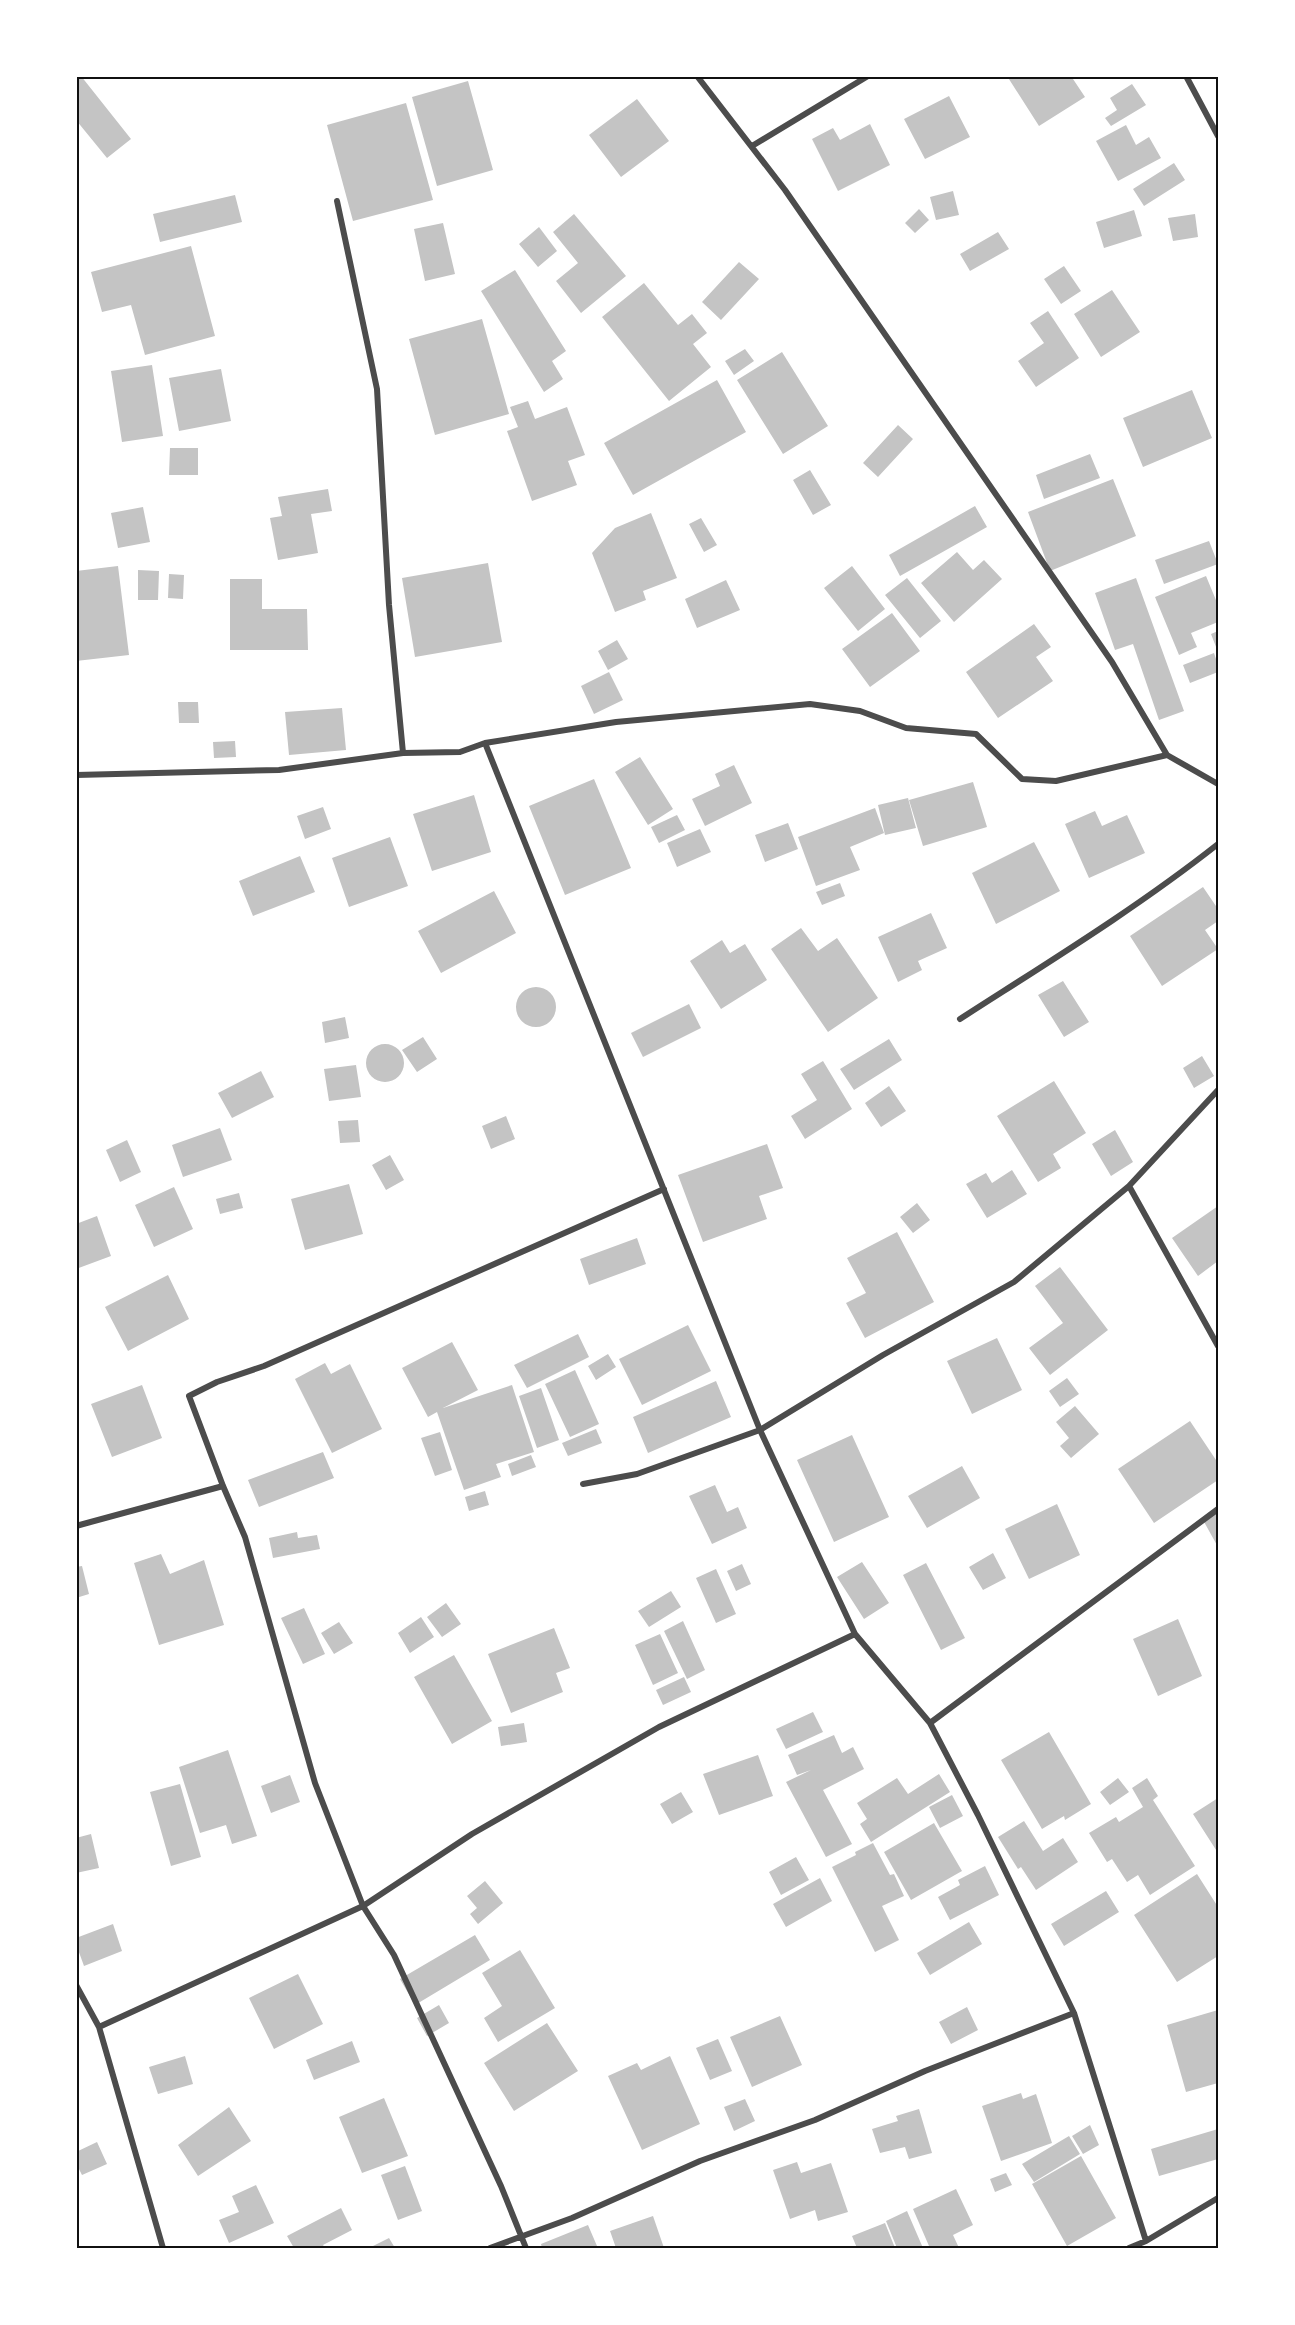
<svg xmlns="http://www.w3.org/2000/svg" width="1295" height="2325" font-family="'Work Sans',sans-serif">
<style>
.building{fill:#c4c4c4}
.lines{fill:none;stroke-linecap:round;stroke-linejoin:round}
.minor{stroke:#4c4c4c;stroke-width:6}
.neatline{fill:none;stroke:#111;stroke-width:2}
</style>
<rect width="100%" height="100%" fill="#fff"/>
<path class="building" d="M76,76H81L131,139L107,158L76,120Z
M1007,76H1071L1085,97L1039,126Z
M468,81L493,170L437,186L412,97Z
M1132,84L1146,105L1111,126L1105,118L1117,110L1110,98Z
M949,96L970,137L925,159L904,119Z
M637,99L669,141L621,177L589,135Z
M406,103L433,200L353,221L327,125Z
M870,124L890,165L838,191L812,139L833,128L840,140Z
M1126,125L1136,145L1149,137L1161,158L1118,181L1096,141Z
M1174,163L1185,180L1144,206L1133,189Z
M953,191L959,215L936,220L930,197Z
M235,195L242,222L160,242L153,214Z
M919,209L929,220L915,233L905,223Z
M1134,210L1142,236L1104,248L1096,222Z
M574,214L626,276L581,313L556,281L578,263L553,232Z
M1195,214L1198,237L1173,241L1168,218Z
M443,223L455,274L425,281L414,229Z
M539,227L557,251L538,267L519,244Z
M998,232L1009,249L970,271L960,254Z
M191,246L215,336L145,355L131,305L102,312L91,272Z
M739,262L759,279L721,320L702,302Z
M1064,266L1081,291L1061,304L1044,279Z
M515,270L566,351L552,361L563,379L544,392L481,291Z
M644,283L678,325L692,314L707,333L693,344L711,367L669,401L602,317Z
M1112,290L1140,332L1101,357L1074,314Z
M1048,311L1079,358L1036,387L1018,361L1044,343L1030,323Z
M482,319L509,414L435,435L409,339Z
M745,349L754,361L734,375L725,361Z
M782,352L828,426L783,454L737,380Z
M152,365L163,436L122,442L111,371Z
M221,369L231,421L179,431L169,378Z
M717,380L746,432L633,495L604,443Z
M1192,390L1212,438L1143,467L1123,418Z
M528,401L535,419L567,407L585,455L568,461L577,485L532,501L507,431L518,427L510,407Z
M898,425L913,439L878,477L863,463Z
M170,448H198V475H169Z
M1090,454L1100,478L1044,499L1036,475Z
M810,470L831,505L813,515L793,480Z
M1113,479L1136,536L1050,571L1028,512Z
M328,489L332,511L311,514L318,553L278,560L270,518L282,516L278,497Z
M975,506L987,527L900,576L889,555Z
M143,507L150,542L118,548L111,513Z
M651,513L677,578L643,591L646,600L615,612L592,553L615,528Z
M701,518L717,545L704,552L689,524Z
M1209,541L1218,564L1164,584L1155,560Z
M957,552L973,570L984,560L1002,579L954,622L921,583Z
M488,563L502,642L415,657L402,578Z
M118,566L129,655L76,661V571Z
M852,566L885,609L858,631L824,588Z
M138,570L159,571L158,600H138Z
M169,574L184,575L183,599L168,598Z
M1206,576L1218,605V622L1191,633L1197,647L1179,655L1155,597Z
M907,578L941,621L920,638L885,595Z
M1136,578L1184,711L1159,720L1133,644L1115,650L1095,593Z
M230,579H262V609H307L308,650H230Z
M726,580L740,610L697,628L685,599Z
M892,613L920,651L870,687L842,649Z
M1034,624L1051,647L1036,657L1053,681L998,718L966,672Z
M1218,631V652L1211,634Z
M617,640L628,659L608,670L598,651Z
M1214,653L1218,665V672L1190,683L1183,665Z
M609,672L623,700L594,714L581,686Z
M178,702H198L199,723H179Z
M342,708L346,750L289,755L285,712Z
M235,741L236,757L214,758L213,742Z
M640,757L673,809L648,825L615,772Z
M734,765L752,803L705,826L692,799L720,786L715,774Z
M594,779L631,868L565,895L529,806Z
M973,782L987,827L923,846L909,800Z
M474,795L491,852L432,871L413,814Z
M908,798L916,828L885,835L878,805Z
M323,807L331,829L305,839L297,816Z
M875,808L884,833L850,847L860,870L816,886L798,837Z
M1095,811L1102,826L1127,815L1145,853L1089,878L1065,824Z
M677,815L685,830L659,843L651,827Z
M788,823L798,849L765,862L755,835Z
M700,829L711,852L677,867L667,843Z
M390,837L408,886L349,907L332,858Z
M1034,842L1060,891L996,924L972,873Z
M300,856L315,892L253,916L239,881Z
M840,883L845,896L822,905L816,892Z
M1203,887L1218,909V921L1205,930L1218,949L1162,986L1130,936Z
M494,891L516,933L441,973L418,931Z
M931,913L947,948L918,961L922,970L898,982L878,937Z
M801,928L818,951L837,938L878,998L828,1032L771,949Z
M722,940L730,953L745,944L767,980L721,1009L690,961Z
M1063,981L1089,1022L1064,1037L1038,995Z
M516 1007a20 20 0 1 1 40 0a20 20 0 1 1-40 0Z
M689,1004L701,1028L643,1057L631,1033Z
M345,1017L349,1038L325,1043L322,1022Z
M423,1037L437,1059L417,1072L402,1050Z
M889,1039L902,1060L854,1090L840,1069Z
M366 1063a19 19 0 1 1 38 0a19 19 0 1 1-38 0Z
M1202,1056L1214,1076L1194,1088L1183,1068Z
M823,1061L852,1109L805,1139L791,1116L817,1100L801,1074Z
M356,1065L361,1097L329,1101L324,1069Z
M261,1071L274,1097L232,1118L218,1093Z
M1054,1081L1086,1133L1053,1154L1061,1168L1038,1182L997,1116Z
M889,1086L906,1111L881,1127L865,1103Z
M506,1116L515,1139L491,1149L482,1126Z
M358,1120L360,1142L340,1143L338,1121Z
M220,1128L232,1160L183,1177L172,1145Z
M1115,1130L1133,1162L1111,1176L1092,1144Z
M127,1140L141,1172L120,1182L106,1150Z
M767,1144L783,1188L759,1196L767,1219L703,1242L678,1175Z
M390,1155L404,1180L386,1190L372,1165Z
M1012,1170L1027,1194L987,1218L966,1184L986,1173L992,1183Z
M349,1184L363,1234L305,1250L291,1199Z
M174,1187L193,1229L154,1247L135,1205Z
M239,1193L243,1208L220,1214L216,1199Z
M917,1203L930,1220L913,1233L900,1217Z
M1218,1206V1261L1198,1276L1172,1238Z
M97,1216L111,1256L76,1269V1224Z
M897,1232L934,1302L865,1338L846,1303L866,1293L847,1258Z
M637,1238L646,1264L589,1285L580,1259Z
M1060,1267L1108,1330L1050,1375L1029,1348L1063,1323L1035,1286Z
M168,1275L189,1319L128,1351L105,1307Z
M688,1325L711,1371L642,1405L619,1359Z
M578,1334L589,1357L527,1388L514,1365Z
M997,1338L1022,1390L972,1414L947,1361Z
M452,1342L478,1390L443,1408L512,1385L534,1452L496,1464L501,1477L464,1490L437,1412L428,1417L402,1368Z
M608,1354L616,1367L596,1380L588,1366Z
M325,1363L331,1374L350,1364L382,1429L332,1453L295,1379Z
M575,1370L599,1424L570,1437L545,1384Z
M1067,1378L1079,1394L1060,1407L1049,1391Z
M716,1381L731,1417L648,1453L633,1417Z
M142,1385L162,1438L112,1457L91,1404Z
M541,1388L559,1440L537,1448L519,1396Z
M1075,1406L1099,1434L1071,1458L1060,1446L1069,1438L1056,1422Z
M1190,1421L1218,1463V1480L1154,1523L1118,1469Z
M596,1429L602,1443L568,1456L562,1443Z
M440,1432L452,1470L435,1476L421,1438Z
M852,1435L889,1517L834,1542L797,1460Z
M323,1452L334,1478L259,1507L248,1480Z
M531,1455L536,1467L512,1476L508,1464Z
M962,1466L980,1498L927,1528L908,1496Z
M715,1485L727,1512L738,1507L747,1528L712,1544L689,1496Z
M485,1491L489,1505L469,1511L465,1497Z
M1057,1504L1080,1555L1029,1579L1005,1529Z
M1218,1512V1547L1203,1520Z
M297,1532L298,1538L317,1535L320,1549L273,1558L269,1538Z
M993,1553L1006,1578L983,1590L969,1567Z
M161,1554L170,1574L204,1560L224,1625L159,1645L134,1563Z
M862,1562L889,1603L864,1619L837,1577Z
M926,1563L965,1638L941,1650L903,1575Z
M742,1564L751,1584L736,1591L727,1571Z
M82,1566L89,1594L76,1598V1567Z
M716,1569L736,1614L716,1623L696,1578Z
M671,1591L681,1607L649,1627L638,1611Z
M446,1603L461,1624L442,1637L427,1617Z
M304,1608L325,1654L303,1664L281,1618Z
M421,1617L434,1637L410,1653L398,1633Z
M1178,1619L1202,1676L1158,1696L1133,1639Z
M683,1621L705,1670L687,1679L664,1631Z
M339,1622L353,1643L334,1654L321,1633Z
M554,1628L570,1668L556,1673L563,1692L511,1713L488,1654Z
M660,1634L678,1673L653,1685L635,1645Z
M454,1655L492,1721L452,1744L414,1677Z
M684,1677L691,1692L663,1705L656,1690Z
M813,1712L823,1732L786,1749L776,1729Z
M524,1723L527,1742L501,1746L498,1727Z
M1049,1732L1091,1804L1065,1820L1064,1816L1042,1829L1001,1760Z
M834,1735L842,1753L853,1747L864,1769L823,1790L852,1844L826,1857L786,1782L811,1770L797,1775L788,1755Z
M228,1750L257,1836L232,1844L226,1825L200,1833L179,1767Z
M758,1755L773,1796L719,1815L703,1774Z
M939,1774L950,1792L871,1842L860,1824L867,1819L857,1803L897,1778L908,1794Z
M290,1775L300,1802L271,1813L261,1786Z
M1118,1778L1129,1792L1110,1805L1100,1792Z
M1147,1778L1158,1796L1153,1800L1195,1866L1150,1895L1138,1875L1127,1882L1112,1859L1107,1862L1089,1833L1116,1817L1119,1822L1143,1807L1132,1788Z
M180,1784L201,1857L171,1866L150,1792Z
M681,1792L693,1812L672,1824L660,1804Z
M952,1795L963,1816L940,1828L929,1807Z
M1218,1798V1853L1193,1814Z
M1024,1821L1043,1851L1063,1838L1078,1862L1036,1890L1021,1867L1018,1869L998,1837Z
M934,1823L962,1871L911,1900L884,1852Z
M91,1834L99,1868L76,1873V1838Z
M873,1843L890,1875L894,1874L904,1896L882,1906L899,1940L875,1952L832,1867L856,1855L855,1852Z
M796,1857L809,1880L781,1895L769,1872Z
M985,1866L999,1895L950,1920L938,1897L960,1885L958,1880Z
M1197,1874L1218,1907V1956L1177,1982L1134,1915Z
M820,1878L832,1901L786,1927L773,1904Z
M485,1881L503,1903L478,1924L470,1914L477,1908L467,1896Z
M1106,1891L1119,1912L1064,1946L1051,1924Z
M969,1922L982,1944L930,1975L917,1953Z
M113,1924L122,1951L84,1966L76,1944V1938Z
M475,1935L490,1960L415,2005L400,1979Z
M520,1950L555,2008L498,2042L484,2018L502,2006L482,1973Z
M298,1974L323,2024L274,2049L249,1998Z
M439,2005L449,2023L427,2036L417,2018Z
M967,2007L978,2030L951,2044L939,2022Z
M1218,2010V2083L1186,2092L1167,2025Z
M780,2016L802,2065L752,2087L730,2037Z
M547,2023L578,2071L514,2111L484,2063Z
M718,2039L732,2071L710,2080L696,2048Z
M352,2041L360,2062L314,2080L306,2060Z
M185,2056L193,2084L158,2094L149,2067Z
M670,2056L700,2124L642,2150L608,2076L637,2063L641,2070Z
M1021,2093L1023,2099L1036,2094L1052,2143L1001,2161L982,2106Z
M384,2098L408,2156L362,2173L339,2117Z
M745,2099L755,2121L734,2131L724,2107Z
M229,2107L251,2141L198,2176L178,2145Z
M919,2109L932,2153L909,2159L905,2147L880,2153L872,2129L898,2121L896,2116Z
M1090,2125L1099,2145L1083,2154L1072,2136Z
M1218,2129V2159L1159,2176L1151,2149Z
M1069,2136L1080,2154L1034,2182L1022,2164Z
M97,2142L107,2164L82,2175L76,2163V2152Z
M1081,2156L1116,2218L1067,2246L1032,2184Z
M797,2162L801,2173L831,2163L848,2212L818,2221L815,2210L790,2219L773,2170Z
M405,2166L422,2211L398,2220L381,2175Z
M1006,2173L1012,2185L995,2192L990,2179Z
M256,2185L274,2223L229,2243L219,2220L239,2212L232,2196Z
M956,2189L973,2225L953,2235L959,2248H924L929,2246L913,2209Z
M341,2208L352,2230L323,2245L325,2248H294L287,2236Z
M907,2211L923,2248H897L886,2221Z
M653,2216L664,2248H616L610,2231Z
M885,2223L895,2248H857L852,2236Z
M588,2225L597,2246L591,2248H542L541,2244Z
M389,2238L395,2248H369Z"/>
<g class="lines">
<path class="minor" d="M697,76L785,190L1112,662L1167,755L1218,784
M1186,76L1218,136
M752,146L868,76
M337,201L377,389L389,605L403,753
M485,743L760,1430L855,1634L930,1723L978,1815L1074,2013L1146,2241
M76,775L279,770L403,753L460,752L485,743L616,722L810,704L860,711L906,728L976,734L1022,779L1056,781L1167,755
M960,1019C1047,963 1137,908 1218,844
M1129,1186L1218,1346
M583,1484L637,1474L760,1430L883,1355L1014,1282L1129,1186L1218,1090
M76,1526L223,1486
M930,1723L1218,1509
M76,1985L99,2027L163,2248
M99,2027L363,1906L472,1834L659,1727L855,1634
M490,2248L572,2218L700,2161L815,2120L925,2071L1074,2013
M526,2248L501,2186L394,1955L363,1906L315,1783L245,1537L223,1486L189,1396L217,1382L264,1366L664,1189
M1129,2248L1146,2241L1218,2198"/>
</g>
<rect width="1295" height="2325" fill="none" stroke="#ffffff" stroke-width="156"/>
<rect x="78" y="78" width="1139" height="2169" class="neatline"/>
</svg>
